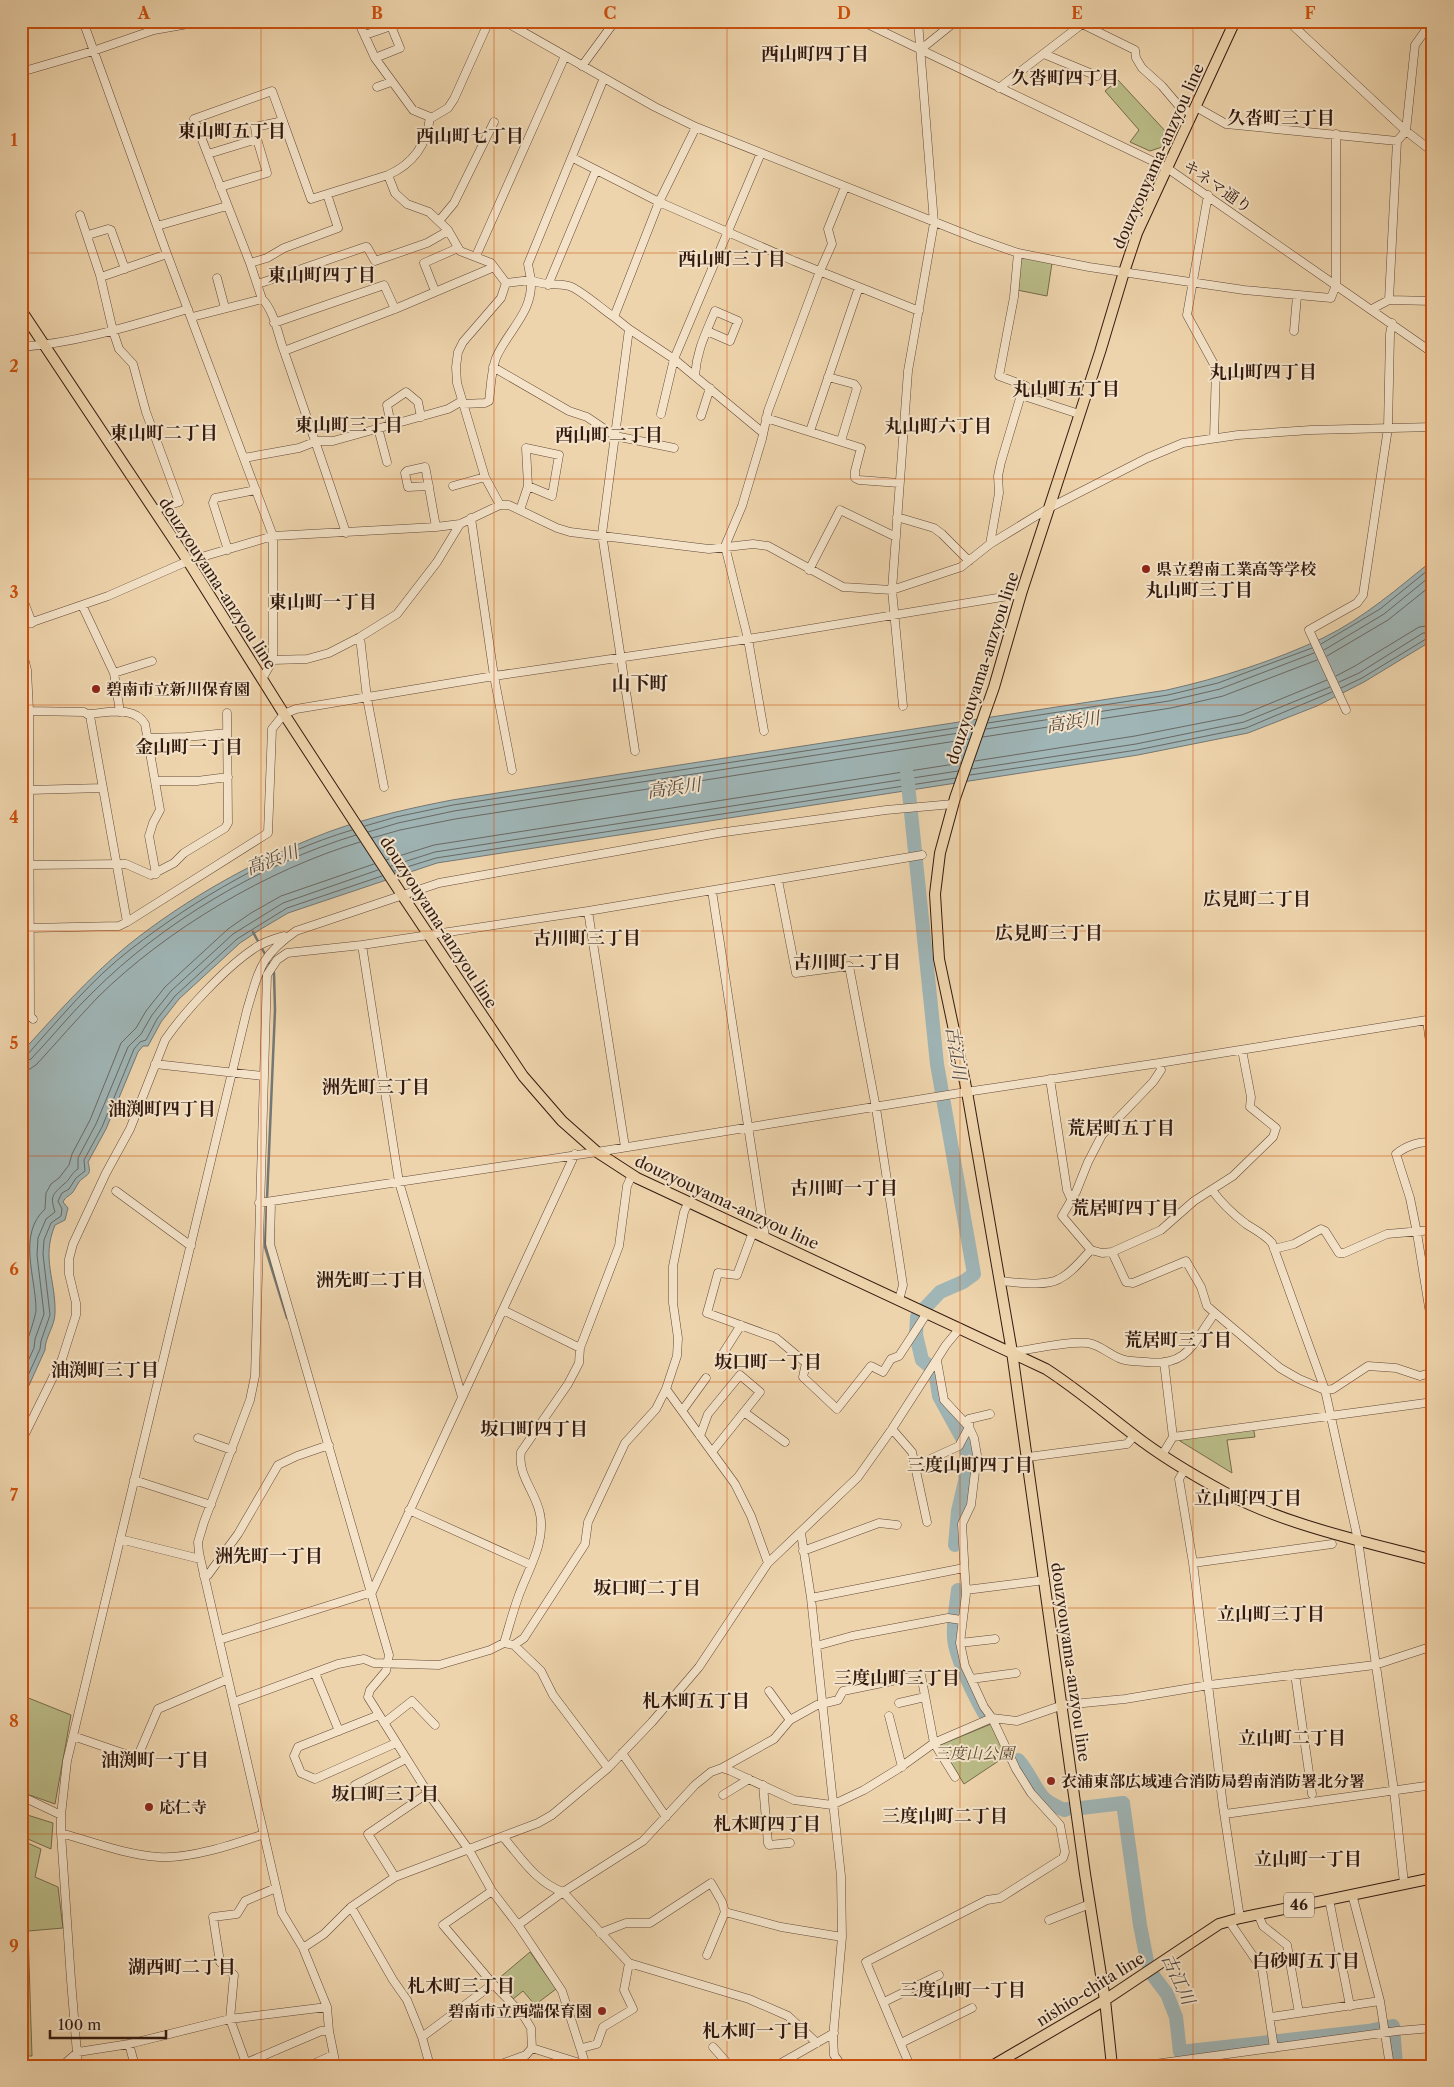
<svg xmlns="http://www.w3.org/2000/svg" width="1454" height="2087" font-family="'Libre Caslon Text','Noto Serif JP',serif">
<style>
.green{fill:#babc88;stroke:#766b4c}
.water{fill:#9fb5b6;stroke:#747774}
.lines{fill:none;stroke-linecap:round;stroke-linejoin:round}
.shore{stroke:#696863;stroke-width:1}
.stream{stroke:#747774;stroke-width:2.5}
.river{stroke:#9fb5b6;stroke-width:14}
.minor-casing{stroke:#624837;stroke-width:9}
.major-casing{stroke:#331a10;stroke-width:12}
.minor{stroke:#f4e3c9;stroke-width:8}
.major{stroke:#eed4ac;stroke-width:10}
.grid{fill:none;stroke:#cd500d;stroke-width:1;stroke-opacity:0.55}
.poi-dot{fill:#8f2418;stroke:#f4e3c9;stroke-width:2}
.labels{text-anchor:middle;stroke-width:4;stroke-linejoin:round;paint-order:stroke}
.shield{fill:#f4e3c9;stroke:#6d5648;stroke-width:1}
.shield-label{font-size:15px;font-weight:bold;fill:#331a10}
.street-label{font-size:16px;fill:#331a10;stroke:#f4e3c9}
.poi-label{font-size:16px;font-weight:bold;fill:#331a10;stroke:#f4e3c9;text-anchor:start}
.park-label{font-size:16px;font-style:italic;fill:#5c4b34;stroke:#f4e3c9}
.neighbourhood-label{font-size:18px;font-weight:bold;fill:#331a10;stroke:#f4e3c9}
.water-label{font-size:18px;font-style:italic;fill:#534842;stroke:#f4e3c9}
.quarter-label{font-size:19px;font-weight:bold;fill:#331a10;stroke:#f4e3c9}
.neatline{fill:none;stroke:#cd500d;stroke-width:2}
.grid-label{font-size:16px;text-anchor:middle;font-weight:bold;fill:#cd500d}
</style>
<rect width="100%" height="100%" fill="#eed4ac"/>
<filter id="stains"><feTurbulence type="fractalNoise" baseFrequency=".004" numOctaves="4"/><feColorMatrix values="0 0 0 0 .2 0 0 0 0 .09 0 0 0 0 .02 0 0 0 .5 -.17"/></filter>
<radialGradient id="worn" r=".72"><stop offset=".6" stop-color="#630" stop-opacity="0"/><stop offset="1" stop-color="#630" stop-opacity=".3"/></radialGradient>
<path class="green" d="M1118,80L1168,134L1162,147L1150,151L1130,142L1139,130L1105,91Z
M1024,257L1052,263L1047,296L1017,290L1021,259Z
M1253,1426L1255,1437L1227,1440L1232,1473L1180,1441L1179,1436Z
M21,1695L71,1715L55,1804L21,1792Z
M991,1724L1006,1756L964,1784L940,1745Z
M21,1813L53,1823L51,1849L21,1836Z
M21,1840L41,1849L35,1877L58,1887L63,1928L28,1931L32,2056H21Z
M530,1952L556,1989L535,2005L523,1991L513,1999L498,1979Z"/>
<path class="water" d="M1433,560V644L1428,643L1364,682L1317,706L1248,733L1138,755L437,863L288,913L261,929L240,943L179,999L161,1022L148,1046H143L138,1052L106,1129L88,1162C92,1177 87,1173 79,1182C76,1186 75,1190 72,1193C68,1197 66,1196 63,1202L68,1208L65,1220L55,1225C41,1259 56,1280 55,1313C55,1326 45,1337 45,1350L21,1403V1053C55,1016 88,978 127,946C188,897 259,858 331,831C370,817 411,808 452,800L1167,690C1220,678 1274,661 1323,638C1364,618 1398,588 1433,560Z"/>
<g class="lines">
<path class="shore" d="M1321,644L1380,609L1433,566
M1324,650L1384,614L1433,574
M1327,656L1388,620L1433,584
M1336,676L1355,666L1419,627L1433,625
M1339,682L1359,673L1423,633H1433
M1341,688L1362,678L1426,639H1433
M988,723L1168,695L1218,683L1312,648
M986,729L1169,701L1220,689L1314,653
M983,737L1171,708L1223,696L1317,660
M975,761L1135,736L1242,715L1327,680
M972,769L1136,744L1244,722L1330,687
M970,775L1137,750L1246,728L1332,692
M365,826L396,817L453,805L974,725
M368,832L398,823L454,811L972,731
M372,838L400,830L455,819L969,739
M386,860L434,845L961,763
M391,866L435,852L958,771
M394,871L436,858L956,778
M21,1056L27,1055C60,1018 92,979 131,949C197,898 272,854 352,830
M21,1063L31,1059C52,1037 71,1013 93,992C163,922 261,864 356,835
M21,1070L30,1069L37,1064C57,1042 77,1019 98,997C167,929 267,870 360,842
M21,1358C24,1351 36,1316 36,1310C36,1277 17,1235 45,1209L46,1193L51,1184L59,1178L69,1165L72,1154L90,1120L121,1043L136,1028L146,1011L165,987L228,929L251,913L281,896L374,864
M21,1376L34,1348L35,1339L44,1314L37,1255L38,1238L46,1219L55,1212C50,1196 52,1195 64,1184C70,1180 71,1173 78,1169V1158L96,1124L128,1047L141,1034L152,1015L171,991L233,934L283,903L378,870
M21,1391L40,1349L41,1341L50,1315L43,1254L44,1240L51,1223L61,1216L62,1209L58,1201L62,1193L69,1189L76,1178L85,1171L84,1160L102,1127L134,1049L140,1042L146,1040L157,1019L175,996L237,939L287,908L382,876"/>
<path class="stream" d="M253,932L266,956
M268,961L274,973L275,1010L265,1247L287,1318"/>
<path class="river" d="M907,774L937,1064L974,1274L963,1282L940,1292L925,1308
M917,1317L916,1335L922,1360L935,1371L939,1396L966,1445L967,1461L965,1481L958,1511L955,1545
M958,1590C956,1607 951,1633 956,1649C962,1671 973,1693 984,1713
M1018,1760C1029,1771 1036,1792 1046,1800C1051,1804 1058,1807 1064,1810L1067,1809
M1081,1808L1123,1803L1140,1925L1147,1961L1152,1974L1167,1994L1176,2017L1180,2052L1368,2031L1393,2026L1396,2066"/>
<g class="minor-casing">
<path id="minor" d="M83,21L167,254L273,536V660L262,679
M358,21L375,58L413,110L430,117H433L448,108L454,99L489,21
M504,21L655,107L696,127L975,238L1018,253L1089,267L1244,290L1331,298L1336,285V134
M861,21L1167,168L1433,353
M997,21H998
M1288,21L1406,131L1433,152
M1082,24L1135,50L1136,58L1142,68L1162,86L1179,106L1192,114
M154,30L205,21
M365,35L391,26L400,48L375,58
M920,50L956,21
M1044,54L1097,76
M582,66L615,21
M21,72L93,51L151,31L163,21
M377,87L391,82
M999,88L1086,21
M1196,107L1226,124L1397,141
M430,117C427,144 413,164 388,175L395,193L407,204L429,212L448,230L460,251L491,263L506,283L501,298L463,342L458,352L456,367L457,383L485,477L500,505
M283,121L272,91L194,119L250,263L262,299C274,310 278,335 284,351C305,412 326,472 346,533
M208,154L257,139
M573,158L659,202L794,261L919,311
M220,187L267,173L257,139L255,127L283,121L311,199L388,175
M1208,195L1187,315L1216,368L1214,438
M80,215L100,275L113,331L119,349L133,364L146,412L179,502L154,510
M439,221L454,203L494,122
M157,226L227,206
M88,235L108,229L111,230L125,269
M1018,253L1014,297L999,376L1026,386L1021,395L1079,414
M476,256L565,56
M250,263L267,258L284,248L338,228L327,194
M101,277L167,254
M217,278L225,308
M506,283L531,280L528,264L604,78
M258,284L365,247H367L375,261L427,243L448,231
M548,285L596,170
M435,291L424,263L458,248
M1389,300L1397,141L1406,131L1415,45L1432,21
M1372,309L1389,300L1433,301
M192,317L262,299
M274,323L384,285L395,309
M629,329L674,359L762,432
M1294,331L1297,296
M21,347C78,343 133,325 188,309
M284,351L395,309L494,267
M493,367L569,411L587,417L615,436L674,448
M695,375C697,350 705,335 715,311L738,321L730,341L707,331
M828,377L854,384L857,388L841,441
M463,404L485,403L489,401C491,386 491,371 496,358C508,330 533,313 531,280C547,287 555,282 569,286C580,289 603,310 614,317
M661,414L674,359L761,153
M701,416L710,388
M766,418L861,448L855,471V478L859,480L899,483
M391,425L387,405L406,392L418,402L421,417
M378,428L387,462
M810,431L859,287
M244,458L299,448L317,441H333L448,409L462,401
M429,486L408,487L405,473L407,471L425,467L426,471L436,527
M453,486L485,477
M520,510L528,486L526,448L559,455L552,496L528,486
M897,517L934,528L942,534L969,561
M471,518L494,676L512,770
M990,544L999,493L998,476L1001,462L1021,395
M228,550L213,503L215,498L256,490
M809,570L840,510L896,537
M21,594L32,623
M82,605L114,673L120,712
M21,626L108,596L188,561L273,536L436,527L460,524L500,505H509L557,528L570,532L709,549L753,544L768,546L843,587L892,590L961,567L990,544L1049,508L1147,458L1183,443L1238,435L1311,430L1433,427
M360,637L367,698L384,787
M21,646L27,670L29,711L30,1016L33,1019
M273,660L307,659L329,653L360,637L397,614L437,562L460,524
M114,673L152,661
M903,706L892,590L908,371L934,223L918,21
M1346,710L1309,630L1357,603L1363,595L1388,428L1390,334L1392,323
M29,711L84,712L90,716L127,922L119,926L30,928
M88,714C107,713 134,705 145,724L160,810L153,823L149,836L156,874
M764,731L748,639L725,546L742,506L762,439L768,411L820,271L832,244L828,229L845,187
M147,738L186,737L227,733
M635,751L602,534L629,329L614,317L659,202L696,127
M155,781H197L228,777
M29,790L103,788
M29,865L126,864L151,875L174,863L184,853L225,828L228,823L227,713
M778,880L796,973L849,966L876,1108L903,1285L899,1300
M712,891L765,1237
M588,911L625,1147
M127,922L268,833L272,729L284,714L296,709L494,676L748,639L1021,594
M362,945L399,1182L462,1397
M1427,1020L1433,1066
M1159,1063L1161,1070L1153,1082L1102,1135L1088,1162L1076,1192L1062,1216L1091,1250L1102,1253L1112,1252L1161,1230L1194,1201L1233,1176L1273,1137L1276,1128L1250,1107L1251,1097L1242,1050
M155,1064L263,1076
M1050,1079L1067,1190L1071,1199
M1433,1143C1421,1140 1406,1146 1396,1154L1410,1198L1417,1233L1433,1332
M1212,1190C1222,1204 1233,1214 1246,1224C1255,1230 1264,1234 1272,1243L1325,1390L1358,1540L1394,1791L1404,1883
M116,1191L191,1246
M271,1202L270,1244L389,1655L386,1671L370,1690L368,1697L428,1793L368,1834L395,1877
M259,1203L597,1152L966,1092L1159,1063L1433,1019
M753,1232L737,1275L718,1273L707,1313L776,1338L806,1363L803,1377L837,1409L871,1366L883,1372L891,1359L899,1356L927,1313
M1274,1249L1294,1244L1321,1229L1325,1231L1339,1253H1344L1387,1234L1433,1230
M1112,1252L1126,1282L1133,1283L1186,1261L1201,1287L1207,1306L1215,1313L1280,1368L1299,1379L1325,1390L1333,1389L1368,1366L1396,1368L1420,1376L1433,1372
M999,1281C1015,1282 1045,1287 1059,1279C1072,1273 1081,1260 1091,1250
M503,1310L580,1348
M1012,1352C1035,1349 1066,1341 1088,1343C1100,1345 1109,1354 1119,1358C1126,1362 1137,1361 1146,1362C1189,1367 1193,1342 1215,1313
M722,1355L741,1325
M666,1389L735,1484L751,1516L768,1563
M682,1411L706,1378
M744,1412L785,1442
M892,1429L912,1452L927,1522
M700,1436L708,1414L740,1375L760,1392L712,1452
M1173,1437L1433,1402
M198,1438L232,1450
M21,1442L62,1359L76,1315V1303L69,1274V1259L73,1244L106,1173L130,1129L165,1040C184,1012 227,966 255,948C263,942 274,939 284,936
M1162,1455L1173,1437L1164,1362
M1028,1457L1127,1444L1134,1436
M915,1466L959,1446L969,1427V1419L990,1414
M1185,1469L1179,1479L1193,1563L1223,1806L1240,1918
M134,1480L211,1505
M409,1510L531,1565
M801,1533L811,1598L841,1876L842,1937L833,2038L834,2055L842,2066
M120,1539L200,1559
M803,1551L879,1523L897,1525
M1193,1563L1332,1544
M204,1576L208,1575L238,1534L278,1465L297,1456L329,1445
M966,1590L1045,1580
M811,1598L964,1568
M219,1640L372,1592L575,1154
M504,1643C509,1627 513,1611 519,1595C528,1570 546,1542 540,1514C536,1492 517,1475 521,1452L568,1384L579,1363L580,1348L619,1246L627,1186L632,1175
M960,1643L995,1639
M514,1645L524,1638L585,1544L588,1522L625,1443L656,1409L666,1389L677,1356L678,1338L673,1303V1266L684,1212L688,1203
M816,1646L852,1636L948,1618L961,1620
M315,1673L339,1731
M1295,1674L1312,1794
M971,1679L1016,1673
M769,1691L790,1720
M234,1702L338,1664L364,1659L374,1663L439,1665L490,1650L504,1643L514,1645L541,1671L553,1695L608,1768
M899,1703L925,1697
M379,1715L298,1747L294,1756L301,1773L315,1779L396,1743
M889,1716L902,1767
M384,1723L412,1701L435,1725
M73,1736L137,1758L158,1709L228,1679
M622,1753L666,1817
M722,1768L774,1739L790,1720L817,1705L838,1700L843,1691L921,1675L934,1743L955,1777
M355,1785L406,1759
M763,1785L768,1843L769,1845L790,1843
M428,1793L469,1850L492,1891L518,1925L562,1991L586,2066
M723,1795L749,1779
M21,1796L61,1815
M1225,1814L1433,1785
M61,1833C93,1842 126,1855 159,1857C191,1859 234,1844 264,1834
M504,1838C522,1859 536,1882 563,1892L629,1963L749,1999L788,2016L817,2043
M492,1891L443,1925L493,1984L523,2015L531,2028L532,2048L526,2055L496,2066
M1352,1894L1380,2001L1390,2066
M1329,1899L1350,2006
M351,1907L393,1980L407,2000L422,2037L430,2066
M1258,1914L1263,1926L1287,1945L1299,2013
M1049,1920L1090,1904
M1229,1921L1262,1969L1274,2048
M518,1925L563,1892L643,1841L695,1785L711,1772L722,1768L731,1771L794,1800L832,1805L864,1790L898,1769L934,1743L992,1718L1017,1721L1063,1705L1125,1699L1209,1685L1375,1665L1433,1646
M600,1933L626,1923H650L711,1883L722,1902L725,1912L781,1927L842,1937
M303,1948L324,1934L351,1907L395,1877L538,1823L552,1815L608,1768L652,1722L699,1667L768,1563L858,1477L892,1429L946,1345L960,1328
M707,1955L725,1912
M884,2002L939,1975
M1271,2017L1380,2001
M422,2037L493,1984
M901,2043L972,2008
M129,2044L135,2066
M713,2047L730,2066
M532,2048L589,2066
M582,2048L597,2044L603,2027L633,2009L624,1990L629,1963
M246,2063L321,2031H329
M62,2066L78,2052L129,2044L230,2019L327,2007
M78,2066L71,1980L61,1833V1815L67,1761L247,1010C259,970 260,956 296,931L439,883L718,833L886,810L953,804
M247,2066L230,2019L234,1975L220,1962L213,1917L237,1914L245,1901L276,1888
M309,2066L333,2055
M336,2066L329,2031L327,2007L303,1948L282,1913L199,1553L198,1542L204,1522L250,1400L255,1376L267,975L277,960L287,953L362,945L588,911L922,855
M776,2066L834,2033
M910,2066L866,1962L987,1900L1000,1898L1063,1858L1065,1852L1060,1825L1031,1793L1016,1769L992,1718L984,1707L965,1666L960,1643L966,1594L962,1524L971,1505L977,1455L974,1438L969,1427L944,1400L937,1361
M1140,2066L1397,2031L1433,2028"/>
</g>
<g class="major-casing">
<path id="major" d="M21,310L188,561L284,714L402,895L523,1076L562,1121L597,1152L637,1178L1046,1369C1077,1389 1105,1413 1134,1435C1162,1457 1193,1475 1224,1492C1288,1526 1363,1541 1433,1560
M992,2066L1105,2000L1219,1924L1240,1918L1433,1878
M1112,2066L1105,2000L1085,1874L1012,1352L967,1092L939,959L935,894L940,853L955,798L994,687L1021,594L1100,352L1124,272L1137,233L1235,21"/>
</g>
<use href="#minor" class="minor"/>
<use href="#major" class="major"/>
</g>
<path class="grid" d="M261,21V2066M494,21V2066M727,21V2066M960,21V2066M1193,21V2066M21,253H1433M21,479H1433M21,705H1433M21,931H1433M21,1156H1433M21,1382H1433M21,1608H1433M21,1834H1433"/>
<g class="poi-dot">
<circle cx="1146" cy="569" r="5"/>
<circle cx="96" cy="689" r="5"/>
<circle cx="1051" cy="1781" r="5"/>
<circle cx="149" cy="1807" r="5"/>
<circle cx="602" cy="2011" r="5"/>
</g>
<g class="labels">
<rect class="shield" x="1284" y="1892.5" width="30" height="25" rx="4"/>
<g class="shield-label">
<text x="1299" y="1910">46</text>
</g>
<g class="street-label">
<text transform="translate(1158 156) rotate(-66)" y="6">douzyouyama-anzyou line</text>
<text transform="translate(1218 186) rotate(35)" y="6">キネマ通り</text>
<text transform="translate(218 583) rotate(57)" y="6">douzyouyama-anzyou line</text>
<text transform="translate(982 668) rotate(-72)" y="6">douzyouyama-anzyou line</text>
<text transform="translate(439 922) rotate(57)" y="6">douzyouyama-anzyou line</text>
<text transform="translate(727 1202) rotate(25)" y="6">douzyouyama-anzyou line</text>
<text transform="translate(1071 1662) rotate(82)" y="6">douzyouyama-anzyou line</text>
<text transform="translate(1090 1989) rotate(-32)" y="6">nishio-chita line</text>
</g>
<g class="poi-label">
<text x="1156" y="575">県立碧南工業高等学校</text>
<text x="106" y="695">碧南市立新川保育園</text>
<text x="1061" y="1787">衣浦東部広域連合消防局碧南消防署北分署</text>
<text x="159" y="1813">応仁寺</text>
<text x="592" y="2017" text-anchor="end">碧南市立西端保育園</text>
</g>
<g class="park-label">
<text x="974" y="1759">三度山公園</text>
</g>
<g class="neighbourhood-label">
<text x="815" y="60">西山町四丁目</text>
<text x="1065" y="84">久沓町四丁目</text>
<text x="1281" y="124">久沓町三丁目</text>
<text x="232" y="137">東山町五丁目</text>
<text x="470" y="142">西山町七丁目</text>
<text x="732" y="265">西山町三丁目</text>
<text x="322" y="281">東山町四丁目</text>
<text x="1263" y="378">丸山町四丁目</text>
<text x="1066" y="395">丸山町五丁目</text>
<text x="349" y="431">東山町三丁目</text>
<text x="938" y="432">丸山町六丁目</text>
<text x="164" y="439">東山町二丁目</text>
<text x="609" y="441">西山町二丁目</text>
<text x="1199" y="596">丸山町三丁目</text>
<text x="323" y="608">東山町一丁目</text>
<text x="189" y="753">金山町一丁目</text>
<text x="1257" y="905">広見町二丁目</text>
<text x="1049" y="939">広見町三丁目</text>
<text x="587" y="944">古川町三丁目</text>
<text x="847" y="968">古川町二丁目</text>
<text x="376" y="1093">洲先町三丁目</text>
<text x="162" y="1115">油渕町四丁目</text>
<text x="1121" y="1134">荒居町五丁目</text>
<text x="844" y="1194">古川町一丁目</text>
<text x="1125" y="1214">荒居町四丁目</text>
<text x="370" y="1286">洲先町二丁目</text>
<text x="1178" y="1346">荒居町三丁目</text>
<text x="768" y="1368">坂口町一丁目</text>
<text x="105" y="1376">油渕町三丁目</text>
<text x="534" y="1435">坂口町四丁目</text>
<text x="970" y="1471">三度山町四丁目</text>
<text x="1248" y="1504">立山町四丁目</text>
<text x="269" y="1562">洲先町一丁目</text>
<text x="647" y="1594">坂口町二丁目</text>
<text x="1271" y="1620">立山町三丁目</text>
<text x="897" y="1684">三度山町三丁目</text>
<text x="696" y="1707">札木町五丁目</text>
<text x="1292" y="1744">立山町二丁目</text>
<text x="155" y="1766">油渕町一丁目</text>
<text x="385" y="1800">坂口町三丁目</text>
<text x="945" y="1822">三度山町二丁目</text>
<text x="767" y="1830">札木町四丁目</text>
<text x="1308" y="1865">立山町一丁目</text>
<text x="1306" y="1967">白砂町五丁目</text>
<text x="182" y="1973">湖西町二丁目</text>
<text x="461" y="1992">札木町三丁目</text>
<text x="963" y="1996">三度山町一丁目</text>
<text x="756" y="2037">札木町一丁目</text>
</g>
<g class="water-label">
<text transform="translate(1073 722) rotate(-9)" y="6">高浜川</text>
<text transform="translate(674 788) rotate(-8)" y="6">高浜川</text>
<text transform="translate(272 860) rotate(-20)" y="6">高浜川</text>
<text transform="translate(956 1053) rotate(82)" y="6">古江川</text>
<text transform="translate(1178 1979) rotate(65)" y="6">古江川</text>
</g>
<g class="quarter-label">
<text x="640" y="690">山下町</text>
</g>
</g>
<rect width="1454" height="2087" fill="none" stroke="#eed4ac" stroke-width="55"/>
<path d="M50 2030v8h116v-8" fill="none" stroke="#331a10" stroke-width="2.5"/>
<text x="58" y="2030" font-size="15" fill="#331a10" stroke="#f4e3c9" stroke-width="4" paint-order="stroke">100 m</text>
<rect x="28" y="28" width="1398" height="2032" class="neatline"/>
<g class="grid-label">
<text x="144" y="19">A</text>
<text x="377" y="19">B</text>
<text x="610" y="19">C</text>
<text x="844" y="19">D</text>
<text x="1077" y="19">E</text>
<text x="1310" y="19">F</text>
<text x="14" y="146">1</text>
<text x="14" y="372">2</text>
<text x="14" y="598">3</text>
<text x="14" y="823">4</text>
<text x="14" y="1049">5</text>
<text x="14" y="1275">6</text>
<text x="14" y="1501">7</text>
<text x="14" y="1727">8</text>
<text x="14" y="1952">9</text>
</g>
<rect width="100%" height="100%" filter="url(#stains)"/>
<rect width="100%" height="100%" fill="url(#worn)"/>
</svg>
